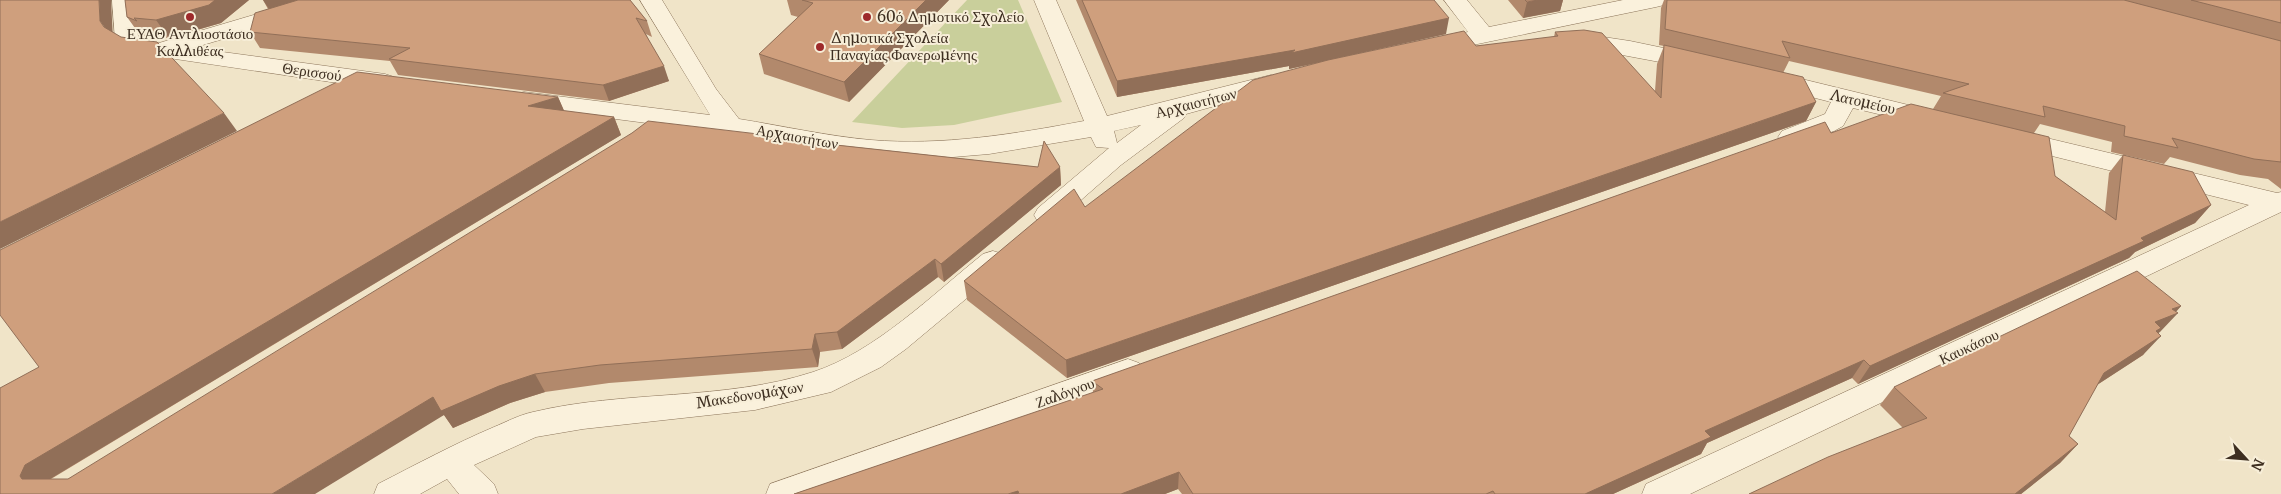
<svg xmlns="http://www.w3.org/2000/svg" width="2281" height="494" font-family="Merriweather,serif">
<style>
.green{fill:#c9cf9b}
.lines{fill:none;stroke-linecap:round;stroke-linejoin:round}
.minor-casing{stroke:#8d765c;stroke-width:1}
.minor{fill:#faf1dc;fill-rule:evenodd}
.wall{fill:#b2896c}
.shaded-wall{fill:#916f58}
.building{fill:#cf9f7d;stroke:#916f58}
.poi-dot{fill:#9e2a2b;stroke:#f7eed8;stroke-width:2}
.labels{text-anchor:middle;stroke-width:4;stroke-linejoin:round;paint-order:stroke}
.poi-label{font-size:15px;fill:#3d2e20;stroke:#f7eed8;text-anchor:start}
.street-label{font-size:15px;fill:#3d2e20;stroke:#f7eed8}
</style>
<rect width="100%" height="100%" fill="#f0e4c8"/>
<path class="green" d="M967,0H1018L1062,102L954,125L902,128L852,122Z"/>
<g class="lines">
<g class="minor-casing">
<path id="minor" d="M112,0H134L138,36L149,42L159,43L304,0H339L336,5L193,48L385,74L394,77L397,82L394,87L385,90L135,53L119,44L115,39Z
M640,0H662L716,89L739,119C783,126 827,136 871,140C942,146 1015,134 1084,121L1034,0H1056L1107,116L1271,75L1280,78L1283,83L1280,88L1186,114L1184,118L1121,165L1056,222L1047,225L1038,222L1034,215L1038,208L1109,148L1096,147L1091,137L989,154L941,158H873L832,153L732,134L515,106L512,100L515,94L524,92L710,115ZM1141,125L1117,143L1114,131Z
M1444,0H1467L1489,27L1623,0H1667L1664,5L1656,7L1434,53L1426,51L1422,46L1426,41L1468,32Z
M1577,33L1630,41L1697,55L1705,57L1709,62L1705,67L1697,69L1569,45L1565,40L1569,35Z
M1773,72L1933,111L1942,113L1945,119L1942,125L1933,127L1853,108L1843,126L1834,131L1791,145L1782,143L1778,137L1782,131L1825,114L1831,102L1764,85L1761,80L1764,75Z
M2013,130L2277,193L2281,192V212L1690,494H1642L1646,484L2249,205L2004,144L2000,138L2004,132Z
M993,251L1003,254L1007,261L1003,268L906,349L881,367L831,392L755,410L583,429L536,437L474,465L494,484L498,494H459L447,479L420,494H374L378,484C417,464 454,444 494,427C506,422 519,415 533,412C624,390 724,401 813,372C875,352 933,294 983,254Z
M1128,359L1139,363L1143,371L1139,379L821,494H766L770,484Z"/>
</g>
<use href="#minor" class="minor"/>
</g>
<path class="wall" d="M125,0H249L221,23L169,38L147,36L150,39L140,35L127,17Z
M263,0H630L647,21L652,37L646,34L669,81L609,101L398,75L390,61L260,48L250,32L268,9Z
M787,0H949L849,102L764,74L759,54L798,17L791,15Z
M1076,0H1434L1446,34L1332,59L1476,46L1554,37L1555,32L1655,91L1657,64L1664,46L1659,45L1661,8L1664,0H2281V189L2268,179L2240,175L2170,157L2164,164L2111,152L2112,142L2040,124L2034,133L2055,176L2105,212L2109,173L2123,155L2211,205L2195,223L2135,252L2129,258L1858,384L1852,378L1707,443L1701,454L1613,494H1182L1178,489L1165,494H794L1093,393L1092,381L1831,133L1933,109L1941,96L1789,61L1783,73L1816,102L1806,121L1067,378L967,300L964,281L1327,61L1289,69V66L1117,97Z
M1508,0H1563L1560,11L1523,18Z
M558,97L564,111L614,117L621,135L51,479H68L792,140L1038,167H1060L1061,185L944,282L938,277L842,349L820,352L818,367L609,383L545,392L510,403L453,428L444,415L0,494L39,367L0,250Z
M2181,306L2158,333L2143,355L2097,385L2069,436L2078,444L2060,463L2021,494H1749L1903,428L1880,405L1894,387Z"/>
<path class="shaded-wall" d="M99,0H111L113,39L100,21Z
M215,0H249L221,23L169,38L156,20Z
M263,0H298L269,9Z
M926,0H949L849,102L844,82Z
M1538,0H1563L1560,11L1523,18L1527,2Z
M1449,18L1446,34L1289,69V66L1117,97V81Z
M664,66L669,81L609,101L603,85Z
M558,97L566,115L528,106Z
M1816,102L1806,121L1067,378L1066,360Z
M224,113L237,131L0,249V222Z
M614,117L621,135L45,482L22,479L20,476L25,465Z
M1060,167L1061,185L944,282L941,264Z
M2211,205L2195,223L2135,252L2129,258L1858,384L1870,366Z
M935,259L938,277L842,349L837,332Z
M2181,306L2173,315L2178,313L2160,332L2157,334L2161,336L2143,355L2086,392L2104,373L2155,322L2172,309Z
M815,334L820,352L818,367L812,349Z
M1864,360L1852,378L1707,443L1701,454L1613,494H1585L1705,431Z
M535,374L545,392L510,403L453,428L444,415L315,494H272L433,397L499,386Z
M2078,444L2060,463L2021,494H2015Z
M1179,472L1178,489L1165,494H1121Z
M1018,491V494H1008Z"/>
<path class="building" d="M0,0H99L100,21L104,27L121,37L157,42L224,113L0,222Z
M125,0H215L209,5L156,20L134,18L137,21L127,17Z
M298,0H630L647,21L636,18L664,66L603,85L389,59L410,48L250,32L255,13Z
M802,0H926L844,82L759,54L813,3Z
M1082,0H1434L1449,18L1291,53L1295,50L1117,81Z
M1525,0H1538L1527,2Z
M1667,0H2124L2281,41V162L2254,159L2172,138L2178,148L2124,136L2125,126L2043,106L2045,117L1943,93L1969,84L1782,41L1790,58L1665,29Z
M2191,0H2281V23Z
M1584,30L1602,33L1661,98L1664,45L1803,77L1816,102L1066,360L964,281L1074,189L1085,207L1253,80L1328,60L1464,31L1476,46L1558,36L1555,32Z
M357,72L558,97L528,106L614,117L25,465L20,476L22,479H68L632,133L648,121L792,138L790,140L1038,167L1044,141L1060,167L941,264L935,259L837,332L815,334L812,349L600,365L535,374L499,386L441,411L433,397L272,494H0V388L39,367L0,315V250Z
M1911,104L2049,137L2055,176L2116,220L2123,155L2193,172L2211,205L2141,238L2144,241L1870,366L1864,360L1705,431L1711,437L1585,494H1495L1493,491L1486,494H1193L1179,472L1121,494H1019L1018,491L1008,494H794L1103,389L1092,381L1825,122L1831,133Z
M2137,271L2181,306L2172,309L2178,313L2155,322L2161,328L2156,331L2161,336L2104,373L2069,436L2078,444L2015,494H1749L1828,457L1927,418L1894,387Z"/>
<g class="poi-dot">
<circle cx="190" cy="17" r="5"/>
<circle cx="867" cy="17" r="5"/>
<circle cx="820" cy="47" r="5"/>
</g>
<g class="labels">
<g class="poi-label">
<text x="877" y="22">60ό Δημοτικό Σχολείο</text>
<text x="190" y="39" text-anchor="middle">ΕΥΑΘ Αντλιοστάσιο<tspan x="190" dy="17">Καλλιθέας</tspan></text>
<text x="830" y="43">Δημοτικά Σχολεία<tspan x="830" dy="17">Παναγίας Φανερωμένης</tspan></text>
</g>
<g class="street-label">
<text transform="translate(312 72) rotate(8)" y="5">Θερισσού</text>
<text transform="translate(1863 102) rotate(13)" y="5">Λατομείου</text>
<text transform="translate(1196 103) rotate(-14)" y="5">Αρχαιοτήτων</text>
<text transform="translate(797 137) rotate(10)" y="5">Αρχαιοτήτων</text>
<text transform="translate(1969 347) rotate(-25)" y="5">Καυκάσου</text>
<text transform="translate(1065 393) rotate(-20)" y="5">Ζαλόγγου</text>
<text transform="translate(750 395) rotate(-9)" y="5">Μακεδονομάχων</text>
</g>
</g>
<g transform="translate(2246 459) rotate(116)" stroke="#f7eed8" stroke-width="4" paint-order="stroke">
<path d="M0-4L9 19L0 12L-9 19Z" fill="#3d2e20"/>
<text y="-8" font-size="14" font-weight="bold" text-anchor="middle" fill="#3d2e20">N</text>
</g>
</svg>
